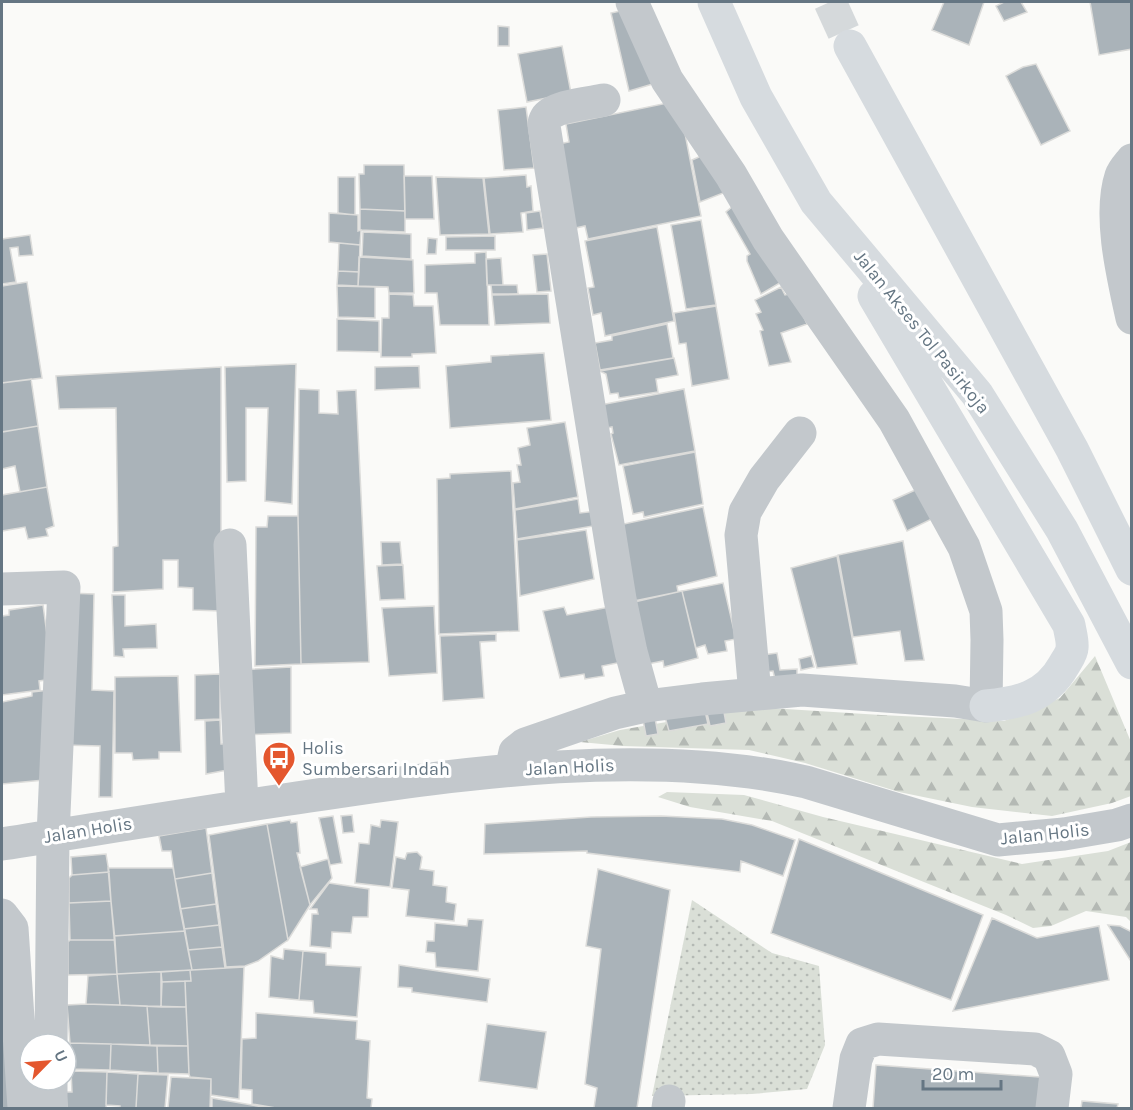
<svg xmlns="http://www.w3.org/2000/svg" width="1133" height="1110" font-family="Karla,sans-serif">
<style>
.grass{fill:url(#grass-dots)}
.forest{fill:url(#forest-firs)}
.building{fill:#aab3b9;stroke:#dcdcda;stroke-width:1.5}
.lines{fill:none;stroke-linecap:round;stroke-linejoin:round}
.highway-tunnel{stroke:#d5d9db;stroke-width:33;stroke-dasharray:33 16;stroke-linecap:butt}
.minor{stroke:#c3c8cc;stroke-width:33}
.highway{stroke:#d6dbdf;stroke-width:33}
.labels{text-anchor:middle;stroke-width:6;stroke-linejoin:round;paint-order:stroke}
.street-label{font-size:18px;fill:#657683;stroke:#fff}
.poi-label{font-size:18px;fill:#657683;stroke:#fff;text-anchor:start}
</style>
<defs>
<pattern id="grass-dots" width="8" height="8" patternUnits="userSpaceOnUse" patternTransform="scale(1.5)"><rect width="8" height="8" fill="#dadfd7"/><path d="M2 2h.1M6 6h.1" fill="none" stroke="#b4b9b4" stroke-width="1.8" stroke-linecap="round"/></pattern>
<pattern id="forest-firs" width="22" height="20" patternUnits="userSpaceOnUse" patternTransform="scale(1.5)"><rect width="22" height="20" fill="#dadfd7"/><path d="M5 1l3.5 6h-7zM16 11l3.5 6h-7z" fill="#b4b9b4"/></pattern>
</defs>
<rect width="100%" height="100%" fill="#fafaf8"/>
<path class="grass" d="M692,900L772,953L819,966L825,1045L807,1089L752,1094L652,1096Z"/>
<path class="forest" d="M1095,656L1131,742V796L1112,803L1052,816L972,807L899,792L805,763L749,750L623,746L580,742L620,730L754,707L881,715L1004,721L1060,698Z
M667,792L744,795L823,817L1022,864L1108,851L1131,842V922L1126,917L1086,911L1051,926L1033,928L1006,915L772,821L690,807L658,797Z"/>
<path class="building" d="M944,2H984L969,45L932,30Z
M1004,2H1021L1027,12L1004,21L996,6Z
M1090,2H1132V49L1099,55Z
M620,11L656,83L629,91L611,13Z
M498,26L509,27V46H498Z
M562,46L571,93L527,102L518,54Z
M1036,64L1070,131L1041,145L1006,76L1023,67Z
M672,102L682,118L701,216L588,239L585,226L571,229L554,145L569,142L566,124Z
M526,107L534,168L504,170L498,110Z
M706,154L731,190L700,202L692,160Z
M364,165H404L405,211L360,209L359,174H364Z
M526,175L527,187L531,186L533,211L521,213L523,232L490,234L484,178Z
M404,176H432L434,219H405Z
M338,177H355V215L338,213Z
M436,177L483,178L489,234L440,235Z
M739,201L790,277L761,294L747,261V256L750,254L726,212Z
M360,209L405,211V232L360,230Z
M540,211L543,228L527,230L526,213Z
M329,213L358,215V231L361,230L360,245L329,242Z
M701,220L716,305L686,309L671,225Z
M657,227L674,321L605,336L601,313L593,315L588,288L594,287L585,241Z
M363,232L411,234V259L362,256Z
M30,235L33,255L19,256L18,247L10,248L16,282L2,284V239Z
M495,236V250H446V237Z
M428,238L437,239L436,254H427Z
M339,243L360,245L359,272L338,271Z
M486,252L489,325H440L437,293H425V265L475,263V253Z
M547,254L551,291L537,292L533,255Z
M359,257L413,260L414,293H389L388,287L358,286Z
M501,258L503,285H487L486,259Z
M338,271L359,272L358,286L337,285Z
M27,282L42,378L2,383V286Z
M491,285H517L518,294H492Z
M337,286L375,287V318L338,317Z
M781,287L785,295L793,293L807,324L781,333L791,362L769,366L760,331L763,330L756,314L761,312L755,300Z
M389,294L413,295L414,306H433L436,353L412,354V357H381L382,318H389Z
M548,294L550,323L495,325L492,295Z
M716,306L729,379L692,386L686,343L679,344L674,313Z
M337,319L379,321V352L337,351Z
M667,324L673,358L600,370L595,343L612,340V336Z
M544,353L551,420L450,428L446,366L491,362V356Z
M674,358L678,375L656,379L658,392L619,398L618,393L610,394L606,374L600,371Z
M296,364L292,504L265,501L268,408H246V481L227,482L225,367Z
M419,366L420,388L375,390V367Z
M221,367V611L193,610V588L178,587V560H163V589L113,592V547L118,546L116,408L59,409L56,376Z
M31,379L38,426L2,432V383Z
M299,389L319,390V413L338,414L337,391L356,390L369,662L301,664L298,516Z
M684,389L695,451L619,465L611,434L613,433L612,427L607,428L595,406Z
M565,422L578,497L515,509L513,483L520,482L517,465H521L518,448L530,445L527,428Z
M38,426L47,487L20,492L15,466L2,469V432Z
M695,452L703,504L644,517L643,512L633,514L623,466Z
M511,471L519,631L439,634L437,479L450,478V474Z
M47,487L54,526L46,529L48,536L28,539L25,527L2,531V495Z
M922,487L936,517L907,531L893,500Z
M578,499L580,513L597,511L599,525L517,539L515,510Z
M703,507L717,576L677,586L678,592L634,601L619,525Z
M268,516H298L301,664L255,666L256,527H267Z
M586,530L594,579L520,596L517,540Z
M903,541L924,660L905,661L900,631L853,637L838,555Z
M381,542H400L402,564L382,565Z
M837,556L857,664L817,668L791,568Z
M403,565L405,599L380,600L377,566Z
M723,583L736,639L725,641L727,651L708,654L705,645L696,648L682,591Z
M682,591L698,658L664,667L663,661L648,664L630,603Z
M67,593L94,594L92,690L114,691L112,797H99L100,746L64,745Z
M112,595H125V626L156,624L157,648L123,649L124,657L114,656Z
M43,605L53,679L39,681L40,690L2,695V616L9,615V610Z
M434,606L437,673L389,676L382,608Z
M615,606L627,661L602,666L604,676L585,679L584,674L560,678L543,611L564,607L567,615Z
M496,634V641L480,642L484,698L443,701L440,636Z
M777,653L780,670L797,669V676L775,679L773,671L765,672L762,655Z
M811,656L814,667L801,670L799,659Z
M291,667V733L241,735L238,670Z
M220,674V719L195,720V675Z
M178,676L181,752H159V759L133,760L132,753H115V677Z
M58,689L55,779L2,784V702L32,696V692Z
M705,711L708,724L669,731L665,717Z
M724,712L726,723L710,726L707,713Z
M655,718L658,734L646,736L643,720Z
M220,720L221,744H226L233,769L206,774L205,721Z
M352,815L354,832L343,833L341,816Z
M333,816L342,863L330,865L319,818Z
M661,816L722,819L752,825L795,840L783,876L741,861L740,872L587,853V851L484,854L485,824L591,817Z
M290,820L291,823L297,822L300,853H297L310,905L288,940L267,824Z
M381,820L398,822L390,887L355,883L359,843L369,844L371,825L380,827Z
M267,824L288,940L258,961L245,966L226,967L209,835Z
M206,828L212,873L175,879L171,851H162L159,836Z
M799,839L983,915L951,1000L771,933Z
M417,852L422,857L420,869L434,871L433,885L447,887L446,902L456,904L454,921L406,916L409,890L392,888L396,857L405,859L407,853Z
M106,854L109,872L72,875L71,857Z
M328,859L332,878L310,905L300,867Z
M108,868H173L185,931L114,936Z
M598,869L670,890L637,1108H594L597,1088L585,1084L601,949L586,946Z
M109,872L111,901L69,903V878L72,875Z
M212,873L216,904L180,909L175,879Z
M329,883L369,889L368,917H353L351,933L332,932L331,948L310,946L312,914H318L317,909H310Z
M111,901L115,940H70L69,903Z
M216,904L219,925L184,929L180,909Z
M992,918L1037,938L1099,926L1109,980L953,1011Z
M468,919L483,920L478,971L436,967L435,953L426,952L427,941H434L435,923L467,926Z
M219,925L222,947L188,950L184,929Z
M1108,925L1120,926L1132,932V963Z
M185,931L192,970L117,974L114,936Z
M70,940H115L117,974L68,975V942Z
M222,947L225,968L192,970L188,950Z
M284,949L303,951L299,1000L269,997L271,956L283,959Z
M303,951L326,953V965L361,967L357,1017L314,1013L313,1001L299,1000Z
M2,962L12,1108H2Z
M399,965L490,979L487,1002L412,992V988L398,987Z
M244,967L239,1099L211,1095V1079L190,1077L189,1074L185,981H191L190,970L161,972V1007L120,1005L117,974L192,970Z
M190,970L191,981L162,982L161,972Z
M117,974L120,1005L86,1004L88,976Z
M185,981L186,1007H161L162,982Z
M86,1004L147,1006L150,1045L70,1043L67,1005Z
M147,1006L186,1007L188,1046L150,1045Z
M256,1013L357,1021L356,1039L370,1041L367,1098L372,1099L371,1108H276L252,1104V1090L241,1089L242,1039L256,1038Z
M487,1024L546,1032L537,1089L479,1081Z
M70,1043L111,1044L110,1070L72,1069Z
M111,1044L157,1046L158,1073L110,1070Z
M157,1046H188L189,1074L158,1073Z
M876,1065L1040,1077L1038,1108H873Z
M71,1071L107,1072L106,1108H67L66,1092H72Z
M107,1072L138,1074L136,1108H120V1106L106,1105Z
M138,1074L168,1075L165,1108H136Z
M171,1077L211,1079L210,1108H168Z
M212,1098L269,1108H212Z
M1082,1101L1118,1104L1117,1108H1081Z"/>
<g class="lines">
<path class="highway-tunnel" d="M830,2L850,46"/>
<path class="minor" d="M604,100C590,103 553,106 546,118C543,123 544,127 545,132L620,599L631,652L646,706
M1132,160C1128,165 1123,170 1121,176C1108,215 1123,277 1132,318
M230,545L242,806
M2,589L64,587L53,836L51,1044
M755,694L741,535L745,512L764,479L800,433
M511,770L515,752L525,744L615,713L646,706L702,699L802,690L955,701L986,706L987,640L986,611L964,547L894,420L768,239L731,175L667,80L632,2
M2,844C104,828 207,811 310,796C467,772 650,747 806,782L998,840L1064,834L1117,825L1132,820
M2,915L12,928L24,1108
M51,1108V1080
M668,1108L669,1101
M849,1108L856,1059L862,1044L878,1039L1035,1049L1049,1056L1056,1074L1052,1108"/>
<path class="highway" d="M714,2L756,97L816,202L977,394L1062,530L1132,663
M850,46L1072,449L1132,569
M874,296L1069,625C1070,632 1073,641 1072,648C1072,653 1067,660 1064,665C1046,697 1019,703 986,706"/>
</g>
<defs>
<g id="bus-pin" transform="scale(1.725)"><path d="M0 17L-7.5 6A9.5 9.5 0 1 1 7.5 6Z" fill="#e4572e" stroke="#fff"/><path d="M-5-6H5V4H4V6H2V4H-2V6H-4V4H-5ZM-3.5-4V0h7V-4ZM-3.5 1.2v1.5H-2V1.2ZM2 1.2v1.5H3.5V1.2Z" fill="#fff"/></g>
</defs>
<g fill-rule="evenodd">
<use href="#bus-pin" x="279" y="758"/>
</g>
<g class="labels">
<g class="street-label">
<text transform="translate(922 332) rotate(51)" y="6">Jalan Akses Tol Pasirkoja</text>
<text transform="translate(570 767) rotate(-3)" y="6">Jalan Holis</text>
<text transform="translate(88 830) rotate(-9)" y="6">Jalan Holis</text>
<text transform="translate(1045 834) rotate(-6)" y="6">Jalan Holis</text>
</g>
<g class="poi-label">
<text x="302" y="754">Holis<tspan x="302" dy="21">Sumbersari Indah</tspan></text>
</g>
</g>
<rect width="1133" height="1110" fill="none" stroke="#657683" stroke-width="6"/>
<g transform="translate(48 1062) rotate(65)"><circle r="28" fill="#ffffff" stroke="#c1c8cd" stroke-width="1.5"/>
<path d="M0-4.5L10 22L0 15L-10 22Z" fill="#e4572e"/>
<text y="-9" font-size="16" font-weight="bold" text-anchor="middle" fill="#657683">U</text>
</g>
<path d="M923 1080v9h78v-9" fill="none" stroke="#657683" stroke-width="3"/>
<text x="932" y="1080" font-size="18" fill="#657683" stroke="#ffffff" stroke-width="4.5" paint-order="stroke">20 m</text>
</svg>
